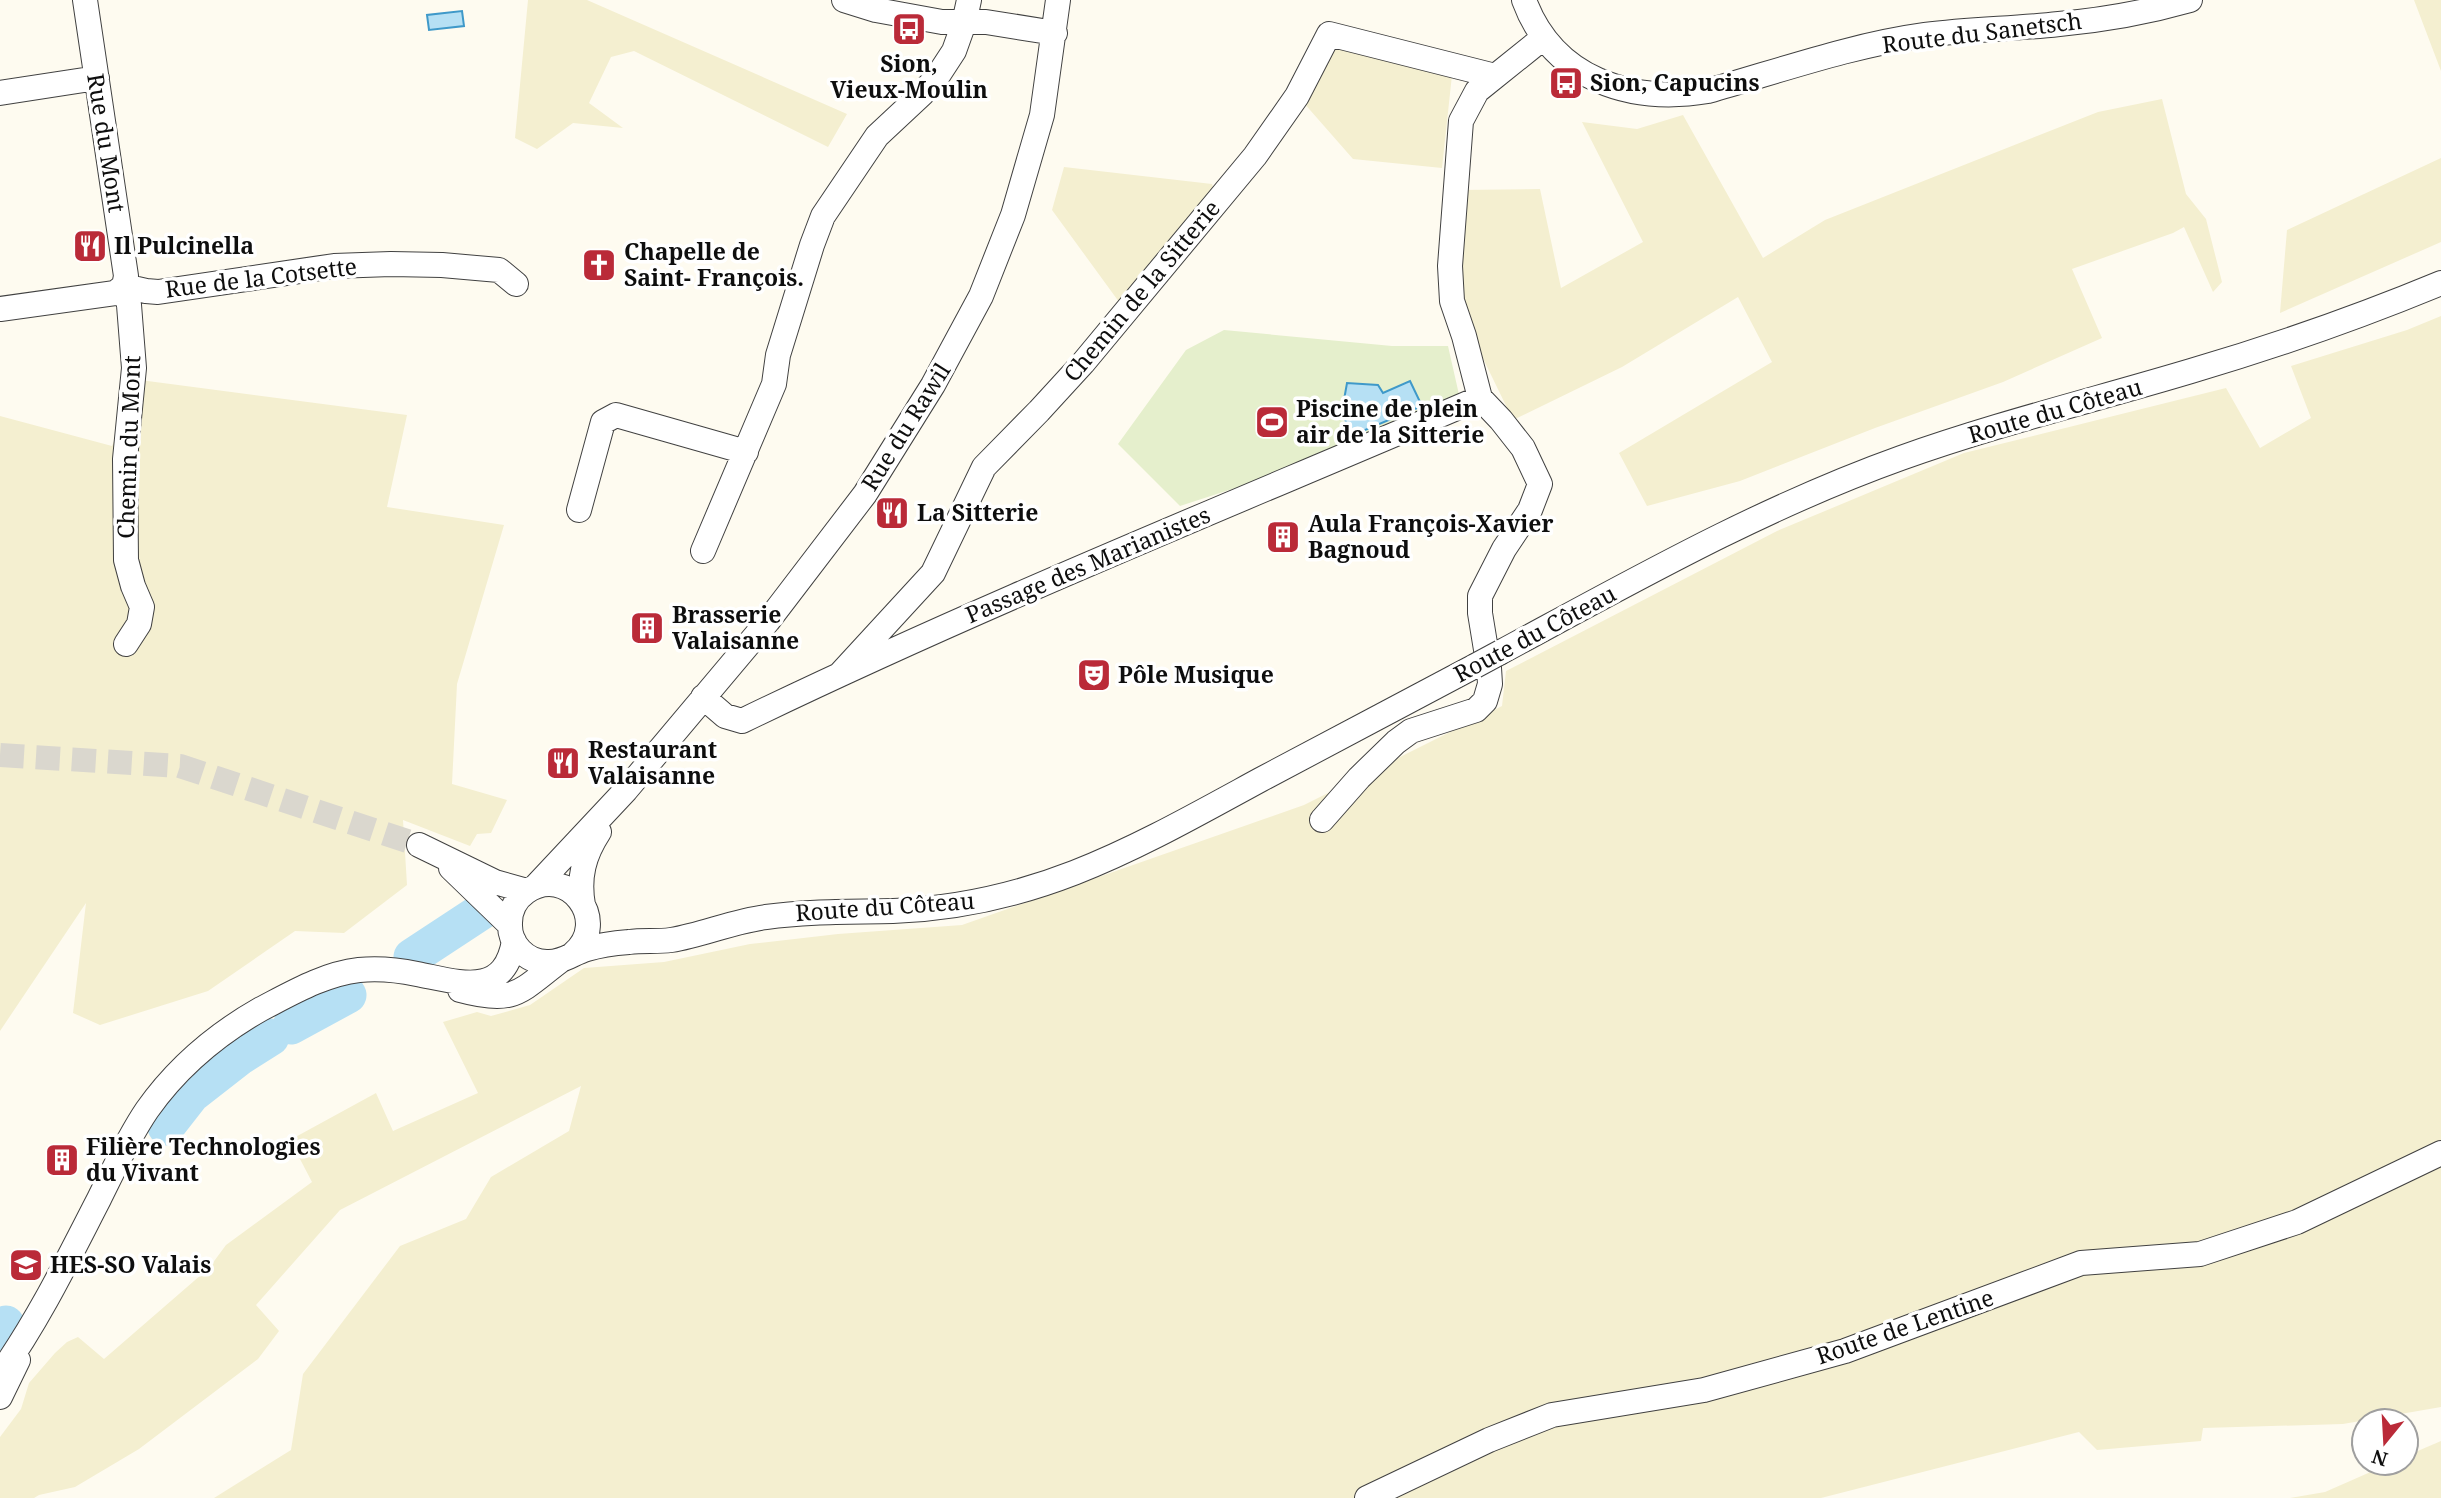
<svg xmlns="http://www.w3.org/2000/svg" width="2441" height="1498" font-family="'Noto Serif',serif">
<style>
.farmland{fill:#f4efd0}
.pitch{fill:#e5efcc}
.water{fill:#b6e0f4;stroke:#3f99c9;stroke-width:2}
.lines{fill:none;stroke-linecap:round;stroke-linejoin:round}
.river{stroke:#b6e0f4;stroke-width:37}
.minor-tunnel{stroke:#dad7ce;stroke-width:24;stroke-dasharray:24 12;stroke-linecap:butt}
.minor-casing{stroke:#414141;stroke-width:26}
.minor{stroke:#fff;stroke-width:24}
.minor-bridge-casing{stroke:#414141;stroke-width:26;stroke-linecap:butt}
.minor-bridge{stroke:#fff;stroke-width:24}
.labels{text-anchor:middle;stroke-width:7;stroke-linejoin:round;paint-order:stroke}
.street-label{font-size:23px;fill:#0e0e0e;stroke:#fff}
.poi-label{font-size:23px;font-weight:bold;fill:#0e0e0e;stroke:#fff;text-anchor:start}
</style>
<rect width="100%" height="100%" fill="#fefbf0"/>
<path class="farmland" d="M528,0H587L847,114L828,147L634,51L611,57L589,103L623,128L573,123L537,149L515,138Z
M2414,0H2441V71Z
M1330,46L1452,75L1442,168L1353,159L1303,102Z
M2162,99L2186,194L2206,219L2222,282L2213,292L2184,227L2173,233L2072,269L2102,338L2003,382L1875,428L1740,481L1647,506L1619,453L1772,362L1738,297L1622,367L1513,420L1474,340L1457,272L1459,190L1540,189L1561,288L1643,242L1582,122L1637,129L1683,115L1763,258L1825,220L2098,112Z
M2441,158V242L2280,313L2287,230Z
M1064,167L1212,184L1216,198L1122,306L1052,210Z
M2441,316V1407L2343,1424L2203,1428L2201,1441L2097,1450L2079,1432L1821,1498H214L291,1450L303,1374L400,1246L466,1219L491,1177L569,1131L581,1086L340,1210L256,1305L279,1331L258,1359L139,1449L75,1487L39,1495L34,1498H0V1437L21,1409L29,1383L55,1353L67,1342L78,1337L104,1359L209,1268L226,1245L312,1182L290,1140L376,1093L393,1131L478,1093L443,1022L477,1012L491,1016L530,1005L584,968L664,962L750,944L838,934L962,925L1304,805L1502,706L1506,671L1777,531L1964,453L2226,388L2260,448L2311,418L2291,366L2407,330Z
M140,380L407,415L387,507L504,525L457,684L452,784L507,800L491,833L477,834L470,846L403,820L407,885L344,933L295,931L208,991L100,1025L73,1013L86,903L0,1031V416L112,446Z
M2441,1441V1498H2290L2325,1492L2391,1463H2406V1456Z"/>
<path class="pitch" d="M1224,330L1392,346H1448L1460,399L1321,460L1180,506L1118,444L1186,350Z"/>
<path class="water" d="M462,11L464,26L429,30L427,15Z
M1410,381L1422,406L1351,436L1342,411L1347,383L1378,385L1383,393Z"/>
<g class="lines">
<path class="river" d="M412,957L482,911
M291,1026L348,995
M166,1127L191,1095L241,1056L271,1037
M0,1332L6,1324"/>
<path class="minor-tunnel" d="M0,755L180,766L419,845"/>
<g class="minor-casing">
<path id="minor" d="M85,0L126,276L124,286L129,305L134,368L125,459L126,560L133,586L142,607L139,624L126,644
M844,0L876,10L942,22H986L1055,33
M1524,0C1553,79 1630,104 1708,91C1779,71 1852,45 1925,35C1970,29 2014,29 2059,24C2103,20 2148,12 2190,0
M0,93L97,78
M124,286L146,291L158,292L334,266L391,264L442,265L499,270L516,284
M0,309L115,293L124,286
M579,510L603,422L616,415L746,452
M703,551L774,384L778,355L812,245L823,216L877,136L922,94L939,74L954,51L964,23L969,0
M1501,652C1631,582 1761,508 1901,458C1996,424 2094,400 2191,371C2276,346 2359,317 2441,283
M841,673L933,573L984,467L1039,411L1083,363L1255,156L1297,96L1329,34L1495,76
M703,697L725,716L742,721C984,604 1233,504 1480,398
M1322,820L1359,778L1396,742L1411,731L1476,710L1485,701L1490,684L1489,668L1480,613V596L1504,549L1530,510L1540,484L1523,448L1501,420L1480,398L1464,336L1452,301L1450,266L1461,121L1477,91L1543,38
M419,845L495,882L527,891
M451,868L510,925
M536,886L626,790L768,621L865,494L933,385L981,296L1013,215L1042,115L1058,0
M583,905C578,877 584,855 599,832
M573,954C612,921 567,863 526,892C516,899 510,910 510,923C509,944 526,962 547,962C562,963 573,953 587,949C600,945 616,943 629,942C643,940 657,942 671,940C703,935 733,921 766,917C808,911 850,912 893,911C1037,906 1137,847 1260,780C1332,742 1403,704 1475,666
M460,990C515,1005 519,992 560,961
M0,1374C39,1319 68,1259 99,1199C114,1169 128,1138 147,1110C176,1069 217,1034 261,1009C292,993 324,974 359,970C379,968 398,970 417,974C459,982 504,999 514,941
M0,1397L18,1360
M1367,1498L1489,1440L1552,1415L1704,1390L1845,1351L2081,1263L2200,1254L2297,1222L2441,1153"/>
</g>
<use href="#minor" class="minor"/>
<g class="minor-bridge-casing">
<path id="minor-bridge" d="M1475,666L1501,652"/>
</g>
<use href="#minor-bridge" class="minor-bridge"/>
</g>
<defs>
<g id="bus-square" transform="scale(1.75)"><rect x="-9" y="-9" width="18" height="18" rx="4" fill="#ba2a38" stroke="#fff"/><path d="M-5-6H5V4H4V6H2V4H-2V6H-4V4H-5ZM-3.5-4V0h7V-4ZM-3.5 1.2v1.5H-2V1.2ZM2 1.2v1.5H3.5V1.2Z" fill="#fff"/></g>
<g id="restaurant-square" transform="scale(1.75)"><rect x="-9" y="-9" width="18" height="18" rx="4" fill="#ba2a38" stroke="#fff"/><path d="M-5-6h1v4h1v-4h1v4h1v-4h1v5L-1.5 .5V6h-2V.5L-5-1ZM5-6V6H3V1.5H1.5Q1.5-4 5-6Z" fill="#fff"/></g>
<g id="church-square" transform="scale(1.75)"><rect x="-9" y="-9" width="18" height="18" rx="4" fill="#ba2a38" stroke="#fff"/><path d="M-1.2-6h2.4v3.5h3.3v2.4h-3.3V6h-2.4V-.1h-3.3v-2.4h3.3Z" fill="#fff"/></g>
<g id="stadium-square" transform="scale(1.75)"><rect x="-9" y="-9" width="18" height="18" rx="4" fill="#ba2a38" stroke="#fff"/><path d="M0-5a6.5 5 0 1 0 0 10a6.5 5 0 1 0 0-10ZM-3.5-1.8h7v3.6h-7Z" fill="#fff"/></g>
<g id="building-square" transform="scale(1.75)"><rect x="-9" y="-9" width="18" height="18" rx="4" fill="#ba2a38" stroke="#fff"/><path d="M-4-6H4V6H1V3H-1V6H-4ZM-2.5-4.3h1.7v1.8h-1.7ZM.8-4.3h1.7v1.8H.8ZM-2.5-1h1.7V.8h-1.7ZM.8-1h1.7V.8H.8Z" fill="#fff"/></g>
<g id="theatre-square" transform="scale(1.75)"><rect x="-9" y="-9" width="18" height="18" rx="4" fill="#ba2a38" stroke="#fff"/><path d="M-5-5.5Q0-4 5-5.5V0Q5 5 0 6Q-5 5-5 0ZM-3.3-2.5H-1v1.5H-3.3ZM1-2.5H3.3v1.5H1ZM-2.8 1Q0 5.5 2.8 1Z" fill="#fff"/></g>
<g id="university-square" transform="scale(1.75)"><rect x="-9" y="-9" width="18" height="18" rx="4" fill="#ba2a38" stroke="#fff"/><path d="M0-5L7-2L0 1L-7-2ZM-4 1L0 2.5L4 1V4Q0 6-4 4Z" fill="#fff"/></g>
</defs>
<g fill-rule="evenodd">
<use href="#bus-square" x="909" y="29"/>
<use href="#bus-square" x="1566" y="83"/>
<use href="#restaurant-square" x="90" y="246"/>
<use href="#church-square" x="599" y="265"/>
<use href="#stadium-square" x="1272" y="422"/>
<use href="#restaurant-square" x="892" y="513"/>
<use href="#building-square" x="1283" y="537"/>
<use href="#building-square" x="647" y="628"/>
<use href="#theatre-square" x="1094" y="675"/>
<use href="#restaurant-square" x="563" y="763"/>
<use href="#building-square" x="62" y="1160"/>
<use href="#university-square" x="26" y="1265"/>
</g>
<g class="labels">
<g class="street-label">
<text transform="translate(1982 33) rotate(-7)" y="8">Route du Sanetsch</text>
<text transform="translate(106 143) rotate(81)" y="8">Rue du Mont</text>
<text transform="translate(261 278) rotate(-7)" y="8">Rue de la Cotsette</text>
<text transform="translate(1142 291) rotate(-50)" y="8">Chemin de la Sitterie</text>
<text transform="translate(2055 411) rotate(-16)" y="8">Route du Côteau</text>
<text transform="translate(906 427) rotate(-58)" y="8">Rue du Rawil</text>
<text transform="translate(129 447) rotate(-88)" y="8">Chemin du Mont</text>
<text transform="translate(1088 565) rotate(-23)" y="8">Passage des Marianistes</text>
<text transform="translate(1535 634) rotate(-28)" y="8">Route du Côteau</text>
<text transform="translate(885 907) rotate(-4)" y="8">Route du Côteau</text>
<text transform="translate(1905 1327) rotate(-19)" y="8">Route de Lentine</text>
</g>
<g class="poi-label">
<text x="909" y="72" text-anchor="middle">Sion,<tspan x="909" dy="26">Vieux-Moulin</tspan></text>
<text x="1590" y="91">Sion, Capucins</text>
<text x="114" y="254">Il Pulcinella</text>
<text x="624" y="260">Chapelle de<tspan x="624" dy="26">Saint- François.</tspan></text>
<text x="1296" y="417">Piscine de plein<tspan x="1296" dy="26">air de la Sitterie</tspan></text>
<text x="917" y="521">La Sitterie</text>
<text x="1308" y="532">Aula François-Xavier<tspan x="1308" dy="26">Bagnoud</tspan></text>
<text x="672" y="623">Brasserie<tspan x="672" dy="26">Valaisanne</tspan></text>
<text x="1118" y="683">Pôle Musique</text>
<text x="588" y="758">Restaurant<tspan x="588" dy="26">Valaisanne</tspan></text>
<text x="86" y="1155">Filière Technologies<tspan x="86" dy="26">du Vivant</tspan></text>
<text x="50" y="1273">HES-SO Valais</text>
</g>
</g>
<g transform="translate(2385 1442) rotate(198)"><circle r="33" fill="#ffffff" stroke="#9f9f9f" stroke-width="2"/>
<path d="M0-5L12 26L0 18L-12 26Z" fill="#ba2a38"/>
<text y="-10" font-size="19" font-weight="bold" text-anchor="middle" fill="#0e0e0e">N</text>
</g>
</svg>
